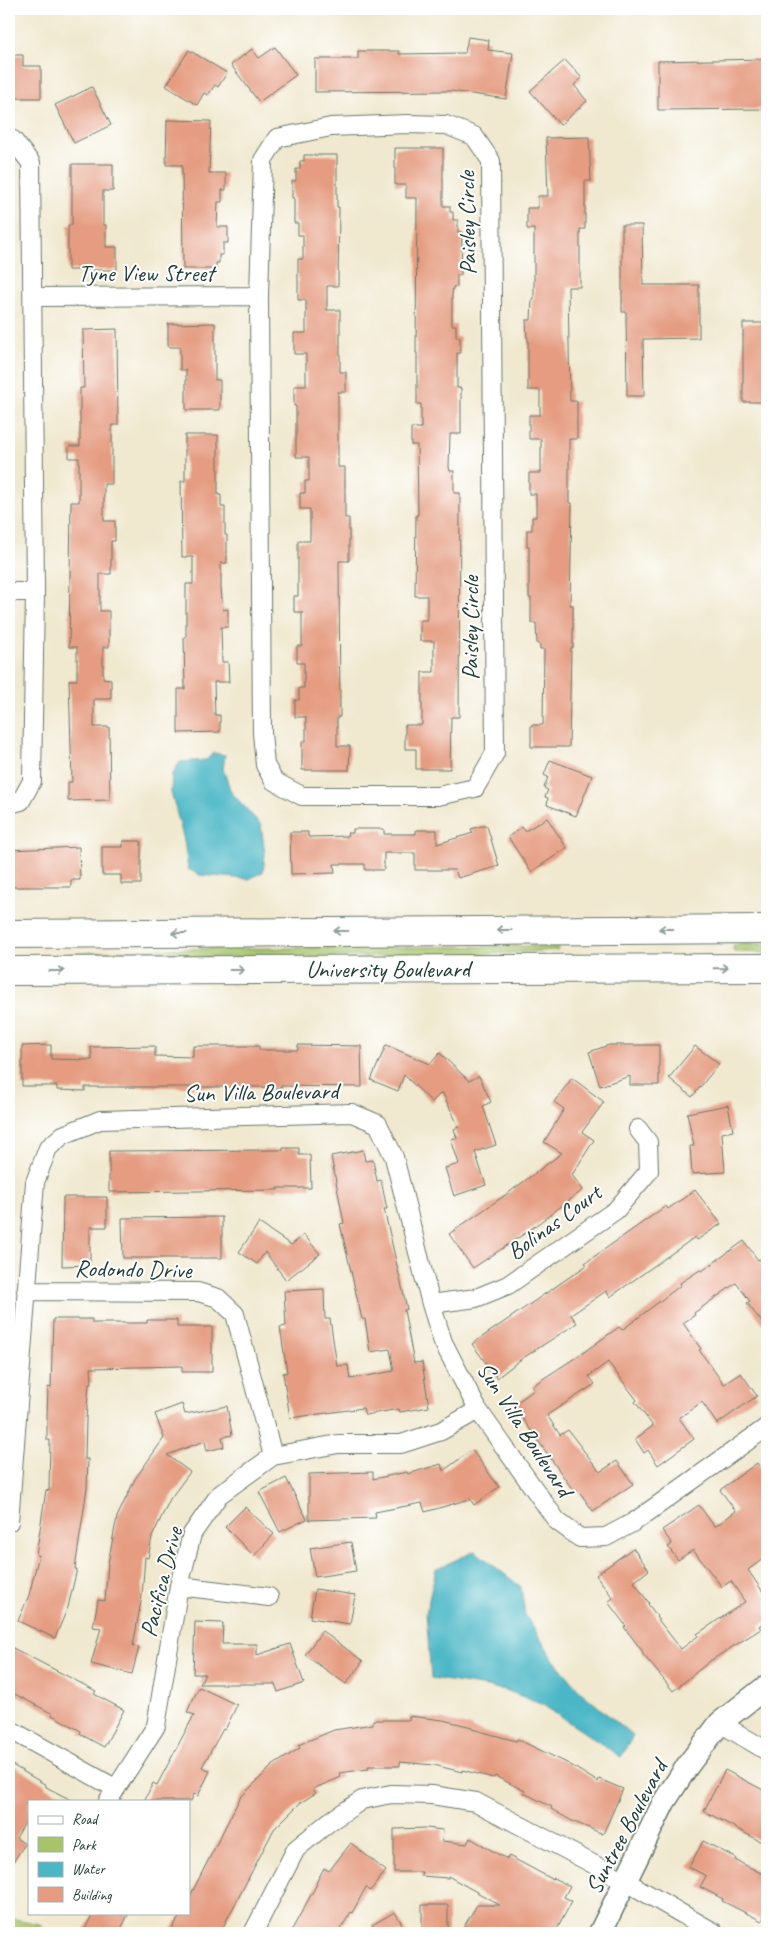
<svg xmlns="http://www.w3.org/2000/svg" width="776" height="1942" font-family="Caveat,sans-serif">
<style>
.green{fill:#a7c46b;stroke:#638050}
.water{fill:#4bb7c6;stroke:#357a7d}
.building{fill:#e59c81}
.lines{fill:none;stroke-linecap:round;stroke-linejoin:round}
.minor-casing{stroke:#68796a;stroke-width:20}
.tertiary-casing{stroke:#68796a;stroke-width:25}
.primary-casing{stroke:#68796a;stroke-width:30}
.minor{stroke:#fff;stroke-width:18}
.tertiary{stroke:#fff;stroke-width:22}
.primary{stroke:#fff;stroke-width:28}
.oneway{stroke:#8f9e9a}
.labels{text-anchor:middle;stroke-width:4;stroke-linejoin:round;paint-order:stroke}
.street-label{font-size:24px;fill:#1f3d34;stroke:#fff}
</style>
<rect width="100%" height="100%" fill="#fff"/>
<filter id="ink" filterUnits="userSpaceOnUse"><feTurbulence type="fractalNoise" baseFrequency=".02" numOctaves="2"/><feDisplacementMap in="SourceGraphic" scale="10" xChannelSelector="R" yChannelSelector="G"/><feConvolveMatrix kernelMatrix="1 2 1 2 8 2 1 2 1" color-interpolation-filters="sRGB"/></filter>
<filter id="wash" filterUnits="userSpaceOnUse"><feTurbulence type="fractalNoise" baseFrequency=".0096" numOctaves="4" result="noise"/><feDisplacementMap in="SourceGraphic" scale="20" xChannelSelector="R" yChannelSelector="G"/><feGaussianBlur stdDeviation="1.12" result="paint"/><feColorMatrix in="noise" values="0 0 0 0 0 0 0 0 0 0 0 0 0 0 0 0 0 1.4 0 .05"/><feComposite in="paint" operator="in"/></filter>
<g filter="url(#wash)">
<rect width="100%" height="100%" fill="#f0e8cf"/>
<path class="green" d="M737,944H767V953L734,952L733,947Z
M558,946V950L462,956L57,958V955L153,949Z
M9,1918L40,1924L44,1933H9Z"/>
<path class="water" d="M214,753L225,755L223,769L231,792L261,825L265,854L263,872L249,879L200,875L188,869L184,840L171,792L172,774L180,762L206,760Z
M475,1551L521,1587L525,1615L554,1660L582,1693L633,1736L621,1757L543,1705L506,1690L431,1678L426,1613L436,1569Z"/>
<g id="blocks">
<path class="building" d="M468,37L489,40L488,50L513,53L506,99L451,91L315,92V59H358V51H399V54L465,53Z
M275,47L296,75L259,102L231,65L252,49L259,58Z
M189,50L227,73L218,87L215,85L208,95L204,93L197,105L166,86Z
M9,55H23V66H41V98H9Z
M767,59V109L658,110V61Z
M565,60L582,78L574,85L587,101L560,125L530,91Z
M92,87L111,125L74,143L55,105Z
M167,120L211,121L209,173H226V190H222V202H218L217,227H228V243H223V255H219V263H216V269H183L182,165H166Z
M589,137L591,181H585V229H580V287H568L570,401H577V439H569V503H572L570,605H573V648H571L569,747H531V725H543L544,649H540V644H537L536,623H531V598H529V546H527V530H532V517H536V494H529V473H541V439H529V415H540V390H528V338H527L526,320H531L532,299H534V229H527V208H538V196H548L546,138Z
M395,148H443V206H450V212H453V220H458V232H462L461,275H457V287H453L452,295V325H456V337H460V353H457V388H461V434H450L449,467L450,471H454V493H460L459,717H451L450,769H416V749H405V725H422V672H434V641H420V620H427V596H415L416,515H418L417,445H411V428H421V404H417V353H416L417,198H406V185H395Z
M304,155H337V207H339L338,286H327V310H340V372H346V392H338V467H345V518H349V561H339L340,717H337V746H350L349,770H302V741H306V717H295V700H299V688H304V663H297V646H302V612H294V596H298V541H310V509H300V493H305V481H309V457H296V406H294V386H306V354H294V333H306V300H298V259H303V235H298V223H294V198H292V181H296V169H300V161H304Z
M72,164H113V191H103V225H106V247H117V270H68V225H72Z
M622,225H642L643,285H699V338L643,339L644,396H627L626,312H622Z
M215,323V380H220V410H186V370H180V347H168V324Z
M743,323H767V402H743Z
M117,329L118,425H112V484H104V521H115V541H111V574H100V611H109V647H103V678L111,679V699H94V727H109L110,800L68,801V782H72L69,680H77V647H69L71,502H79V458H69V446H80V388H84L83,330Z
M185,435H218V495H221V507H225V535H227V563H221V588L223,610L228,609V627H221L222,662H228L229,682H214L215,715H220V732L178,733V689H185L184,637H186V584H193V557H182L181,481H185Z
M550,760L592,776L576,816L547,805L548,798L545,797L548,790L544,788L548,777L544,775Z
M547,818L567,848L531,872L508,837L522,827L525,831Z
M482,826H487L499,866L458,878L455,870H415V853H384V870H365V864H334L335,873L291,874L290,832H308V837L348,836L347,833H353V829H384V834H416V830H437V844L473,833L471,829Z
M123,841H141V884H121V875H102V847H123Z
M79,847L80,880H71V887H9V850Z
M51,1045V1059L92,1060L91,1047L155,1046V1056L193,1057V1046H259V1050H298V1045L361,1046L362,1087L280,1086V1088H264V1087H85V1091L57,1090V1086H22V1046Z
M386,1045L430,1064L440,1053L469,1081L479,1076L491,1102L483,1106L496,1145L475,1152L486,1185L454,1196L445,1168L459,1164L451,1139L457,1138L454,1129L459,1127L442,1092L432,1102L404,1075L398,1091L371,1080Z
M609,1045H659V1085H630V1076L600,1086L589,1052Z
M695,1046L719,1064L692,1097L669,1078Z
M572,1078L604,1102L582,1132L594,1140L572,1175L583,1190L527,1232L473,1268L449,1234L511,1191L562,1153L544,1142L564,1109L554,1102Z
M728,1105L733,1131L722,1133L725,1172L692,1174L690,1146H694L687,1113Z
M283,1148H299V1155H310L311,1188H278V1190L109,1192V1151L283,1150Z
M363,1150L365,1161L373,1160L377,1181L381,1180L387,1209H384L407,1309L404,1310L414,1363L422,1362L429,1407L400,1412L399,1409L365,1415L363,1408L290,1418L283,1373L287,1372L280,1327L286,1326L284,1291L324,1289L325,1319H330L337,1366L348,1365L350,1379L394,1371L390,1349L370,1352L365,1319H362L340,1224L344,1223L331,1156Z
M695,1190L721,1224L697,1240L695,1237L610,1297L606,1291L571,1315L577,1323L520,1360L497,1378L472,1344L587,1265L585,1263L666,1206L668,1209Z
M63,1197H107V1227H90V1265L62,1266Z
M222,1217V1258H123L122,1218Z
M259,1223L291,1245L304,1235L320,1254L286,1280L265,1252L257,1264L239,1252Z
M744,1241L758,1260L760,1259L767,1269V1329L747,1303L750,1301L736,1283L694,1313L695,1315L683,1323L701,1349L699,1350L724,1384L741,1373L757,1396L717,1424L702,1402L679,1418L694,1439L658,1465L648,1450L644,1453L635,1439L653,1426L635,1402L637,1400L608,1362L589,1376L595,1384L547,1415L560,1435L568,1430L600,1472L617,1461L633,1484L593,1511L578,1490L575,1493L513,1405L534,1390L532,1386L581,1354L619,1327L622,1330L681,1285L680,1283L700,1270L702,1271Z
M53,1319H92V1323H147V1320H177V1327H212V1372H182V1366L91,1368L92,1383H89L86,1419L85,1459H88L87,1488L75,1569H77L68,1607L55,1638L18,1621L29,1595L39,1555H36L46,1490L49,1491L50,1440H47V1416L48,1387L51,1388Z
M182,1404L185,1414L227,1406L232,1435L222,1437L224,1447L207,1451L205,1441L167,1455L190,1472L170,1499L152,1537L148,1558L145,1557L142,1596L133,1646L139,1647L132,1674L91,1664L101,1628L93,1627L98,1600L105,1601L108,1563L117,1517L135,1479L164,1438L155,1414Z
M472,1450L499,1487L474,1505L470,1499L425,1512L422,1503L375,1512L376,1518L309,1520V1474L373,1472V1479L407,1472L408,1474L441,1464L443,1471Z
M757,1463L767,1477V1556L748,1570L767,1598V1621L759,1626L761,1629L710,1661L673,1691L642,1653L643,1652L624,1627L626,1626L608,1602L613,1598L596,1575L633,1548L649,1570L634,1582L649,1603L648,1604L657,1616L656,1617L681,1649L698,1636L697,1634L745,1602L731,1581L722,1587L693,1550L678,1560L668,1547L672,1544L662,1530L699,1505L714,1526H716L736,1511L720,1490Z
M286,1478L307,1519L280,1532L259,1492Z
M245,1507L274,1534L254,1556L225,1527Z
M351,1542L356,1571L315,1577L310,1548Z
M315,1589L355,1595L350,1624L310,1618Z
M195,1622L223,1623L222,1644H257V1655L290,1644L304,1683L278,1692L275,1684H200L205,1674H193Z
M322,1631L363,1661L346,1684L305,1655Z
M9,1646L96,1691L94,1694L124,1710L104,1747L80,1734L81,1731L52,1715L53,1714L9,1691Z
M199,1687L237,1705L225,1730L223,1729L202,1767L210,1771L198,1796L194,1794L191,1801H144L153,1783L157,1785L194,1715L187,1712Z
M409,1716L443,1720L472,1727V1729L516,1741L517,1739L569,1764L598,1782L599,1779L623,1789L603,1834L572,1821L551,1809L552,1807L524,1793L525,1791L495,1776L494,1778L462,1770V1772L434,1765L400,1762V1766H368L369,1769L339,1773L341,1777L313,1789L316,1793L300,1803L274,1829L220,1933H169L182,1913H189V1898L240,1798L272,1766L300,1748L298,1745L334,1730L373,1724V1720H409Z
M9,1763L46,1785V1787L73,1801H29V1816L16,1838L25,1844L9,1868Z
M725,1770L767,1792V1845L704,1811Z
M426,1828L443,1830L442,1841L467,1844L470,1838L507,1859L509,1856L552,1879L553,1878L570,1886L564,1897L572,1901L555,1933H460L477,1905H500L448,1876V1878L421,1876L422,1872H394V1829Z
M703,1841L736,1858L735,1860L767,1876V1911L762,1921L722,1901L723,1899L700,1887L706,1876L689,1867Z
M351,1843L386,1871L370,1891L366,1887L352,1913L351,1912L338,1933H290L317,1884L316,1883L324,1868L329,1871Z
M422,1905H448V1933H422Z
M395,1912L407,1933H377L372,1925Z
M93,1913H129L119,1933H83Z"/>
</g>
</g>
<g filter="url(#ink)">
<use href="#blocks" fill-opacity="0" stroke="#68796a" stroke-width="1"/>
<g class="lines">
<g class="minor-casing">
<path id="minor" d="M407,124L446,125L474,136L491,161L495,753L475,788L438,796H302L274,781L265,765L262,733L259,296L263,160L277,138L331,127Z
M9,140H13L31,163L35,592L32,781L21,801L9,804
M33,297L259,296
M9,592H35
M26,1291L198,1292L218,1298L235,1314L273,1456
M431,1304L476,1298L508,1285L616,1210L649,1171L648,1142L638,1129
M9,1522L35,1182L48,1148L63,1135L100,1120L352,1113L378,1124L394,1157L431,1304L443,1342L478,1410L557,1521L580,1538L606,1537L634,1522L767,1427
M179,1586L269,1597
M720,1723L767,1751
M9,1729L115,1788
M108,1801L156,1726L179,1586L192,1534L219,1495L273,1456L338,1444H401L441,1431L478,1410
M253,1933L296,1849L329,1822L362,1800L391,1794L432,1795L476,1802L625,1881L715,1933"/>
</g>
<g class="tertiary-casing">
<path id="tertiary" d="M600,1933L664,1802L688,1765L720,1723L767,1686"/>
</g>
<g class="primary-casing">
<path id="primary" d="M9,934L767,929
M9,971L767,968"/>
</g>
<use href="#minor" class="minor"/>
<use href="#tertiary" class="tertiary"/>
<use href="#primary" class="primary"/>
</g>
<defs><path id="oneway-shaft" d="M-6 0H5M1.5-3L5.5 0L1.5 3" fill="none" stroke-width="1.6" stroke-linecap="round" stroke-linejoin="round" transform="scale(1.25)"/></defs>
<g class="oneway">
<use href="#oneway-shaft" transform="translate(666 929) rotate(180)"/>
<use href="#oneway-shaft" transform="translate(504 930) rotate(180)"/>
<use href="#oneway-shaft" transform="translate(341 931) rotate(180)"/>
<use href="#oneway-shaft" transform="translate(179 933) rotate(180)"/>
<use href="#oneway-shaft" transform="translate(721 968) rotate(-1)"/>
<use href="#oneway-shaft" transform="translate(237 970)"/>
<use href="#oneway-shaft" transform="translate(57 971)"/>
</g>
</g>
<g class="labels">
<g class="street-label">
<text transform="translate(467 223) rotate(-91)" y="8">Paisley Circle</text>
<text x="146" y="281">Tyne View Street</text>
<text transform="translate(470 628) rotate(-90)" y="8">Paisley Circle</text>
<text x="388" y="977">University Boulevard</text>
<text transform="translate(261 1092) rotate(-1)" y="8">Sun Villa Boulevard</text>
<text transform="translate(554 1222) rotate(-36)" y="8">Bolinas Court</text>
<text transform="translate(133 1269) rotate(1)" y="8">Rodondo Drive</text>
<text transform="translate(525 1429) rotate(57)" y="8">Sun Villa Boulevard</text>
<text transform="translate(161 1582) rotate(-76)" y="8">Pacifica Drive</text>
<text transform="translate(626 1827) rotate(-62)" y="8">Suntree Boulevard</text>
</g>
</g>
<rect width="776" height="1942" fill="none" stroke="#fff" stroke-width="30"/>
<rect x="28" y="1800" width="162" height="115" fill="#ffffff" stroke="#a5b1ae"/>
<rect x="38" y="1816" width="25" height="8" fill="#ffffff" stroke="#a5b1ae"/>
<text x="72" y="1824" font-size="15" fill="#1f3d34">Road</text>
<rect x="38" y="1837" width="25" height="15" fill="#a7c46b" stroke="#a5b1ae"/>
<text x="72" y="1850" font-size="15" fill="#1f3d34">Park</text>
<rect x="38" y="1862" width="25" height="15" fill="#4bb7c6" stroke="#a5b1ae"/>
<text x="72" y="1874" font-size="15" fill="#1f3d34">Water</text>
<rect x="38" y="1887" width="25" height="15" fill="#e59c81" stroke="#a5b1ae"/>
<text x="72" y="1900" font-size="15" fill="#1f3d34">Building</text>
</svg>
